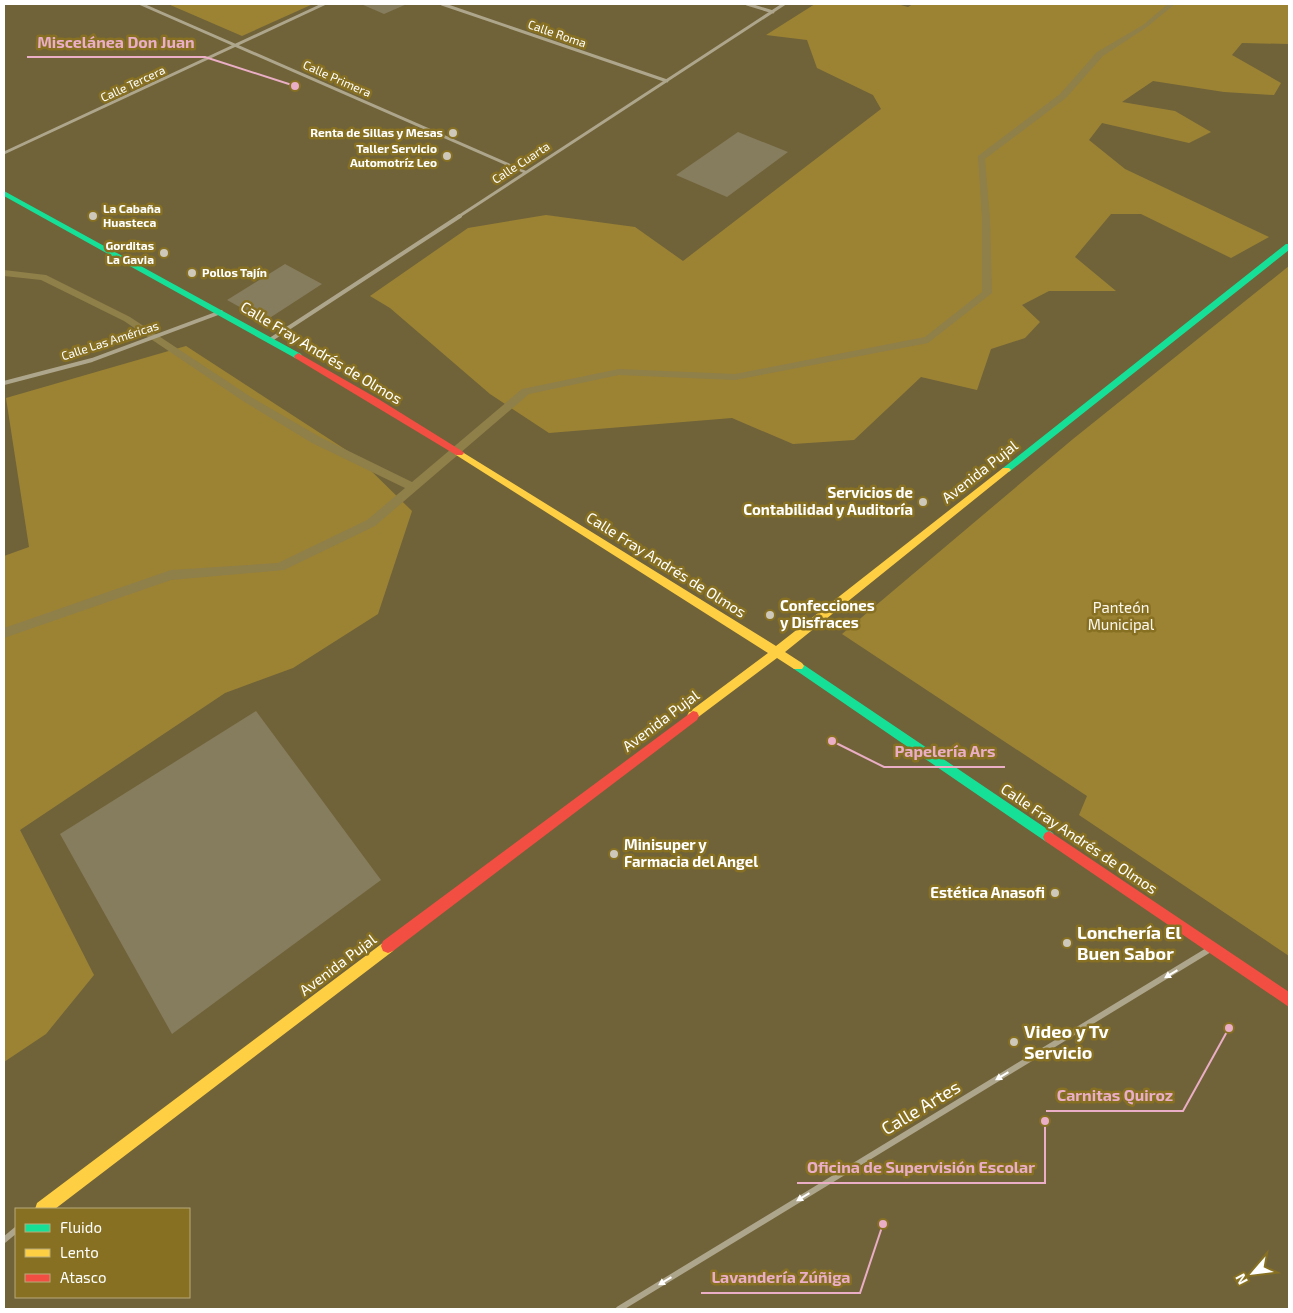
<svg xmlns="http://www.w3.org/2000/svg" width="1293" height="1313" font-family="'Exo 2',sans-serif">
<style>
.green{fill:#9c8334}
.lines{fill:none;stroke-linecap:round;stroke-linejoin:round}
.stream{fill:#8f7f49;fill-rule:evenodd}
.building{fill:#867d5e}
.street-far2{stroke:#aea68c;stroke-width:3}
.street-far1{stroke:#aea68c;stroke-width:4}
.street{stroke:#aea68c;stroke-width:6}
.fast{fill:#16e098;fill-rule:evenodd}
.slow{fill:#ffcf43;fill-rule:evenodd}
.jam{fill:#f24e42;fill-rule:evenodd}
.oneway{fill:#fff}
.poi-dot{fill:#cdc8ba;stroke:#877022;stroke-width:2}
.labels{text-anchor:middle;stroke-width:5;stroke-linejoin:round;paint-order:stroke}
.far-street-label{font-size:12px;fill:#fff;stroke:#877022}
.far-poi-label{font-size:12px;font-weight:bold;fill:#fff;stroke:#877022;text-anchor:end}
.street-label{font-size:15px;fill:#fff;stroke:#877022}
.poi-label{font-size:15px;font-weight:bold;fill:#fff;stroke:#877022;text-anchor:end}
.park-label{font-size:15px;fill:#fcf8ed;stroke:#877022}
.near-poi-label{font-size:18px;font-weight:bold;fill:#fff;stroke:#877022;text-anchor:start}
.near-street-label{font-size:18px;fill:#fff;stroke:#877022}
.leader{fill:none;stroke:#eaaec6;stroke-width:2}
.callout-dot{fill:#eaaec6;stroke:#877022;stroke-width:2}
.callout-label{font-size:16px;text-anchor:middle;font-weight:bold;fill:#eaaec6;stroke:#877022;stroke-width:5;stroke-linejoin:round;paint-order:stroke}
</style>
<rect width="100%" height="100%" fill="#706339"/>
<path class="green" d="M168,4H313L242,36Z
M815,4H897L908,7L913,4H1289V44L1242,43L1232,55L1281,83L1274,95L1224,92L1153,81L1122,102L1175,111L1211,132L1189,143L1102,123L1089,140L1125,169L1269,237L1231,258L1141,214H1111L1075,257L1116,291H1049L1022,305L1040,322L1025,338L991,349L977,390L921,377L854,440L793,444L732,418L549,433L490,394L390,308L370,296L468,228L546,215L635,227L683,261L881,109L873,95L817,68L807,40L766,35Z
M1289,266V956L1079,815L1087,796L842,634L1073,439Z
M186,346L357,457L412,511L378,614L293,668L225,693L20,830L94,975L46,1034L4,1062V556L29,547L6,398Z"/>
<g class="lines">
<path class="stream" d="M1168,4H1175L1147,27L1103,56L1066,98L985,159L990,219L992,293L928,343L735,380L619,375L529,394L375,526L284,570L171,580L4,638V628L171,570L278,563L367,520L405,488L312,443L243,401L124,321L41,280L4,276V270L46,275L130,317L251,397L320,437L412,482L522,389L619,369L735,374L925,337L982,292V219L978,156L1060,94L1097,52L1143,25Z"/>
</g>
<path class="building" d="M361,4H407L384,14Z
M738,132L788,152L727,197L676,175Z
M285,264L322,284L265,321L227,300Z
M256,711L381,880L172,1034L60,834Z"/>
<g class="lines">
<path class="street-far2" d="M141,4L525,172
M442,4L667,81
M747,4L773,12
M4,153L324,4
M458,217L784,4"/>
<path class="street-far1" d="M270,340L460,216
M4,383L92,360L221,312"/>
<path class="street" d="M4,1240L16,1230
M619,1309L1212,948"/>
<path class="fast" d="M4,191L301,354L302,356L298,359L295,358L4,196Z
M1286,244H1289V250L1009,472H1003L1001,470L1003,468Z
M798,661L1053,833L1055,837L1053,841L1049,843L1045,841L794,669L792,666L794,663Z"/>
<path class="slow" d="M459,450L776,646L1003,468H1009L1011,470L785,652L802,663L804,666L802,669H794L777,658L693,721L689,720L687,716L689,712L768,653L456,455L454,453Z
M388,939L393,941L395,946L393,951L55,1209H35L37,1203Z"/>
<path class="jam" d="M298,353L380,400L462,451L464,453L462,455H456L295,358L294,356Z
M693,711L697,712L699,716L697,720L393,951L388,953L383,951L381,946L383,941Z
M1049,831L1289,992V1007L1045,841L1043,837L1045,833Z"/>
</g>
<defs><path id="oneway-solid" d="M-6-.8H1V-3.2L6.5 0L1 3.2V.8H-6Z" transform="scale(1.25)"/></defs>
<g class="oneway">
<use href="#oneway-solid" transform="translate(1171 974) rotate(149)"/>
<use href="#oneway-solid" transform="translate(1002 1076) rotate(149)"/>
<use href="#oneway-solid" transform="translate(803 1197) rotate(149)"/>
<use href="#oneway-solid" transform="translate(665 1281) rotate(149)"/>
</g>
<g class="poi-dot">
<circle cx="453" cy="133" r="5"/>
<circle cx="447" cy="156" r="5"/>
<circle cx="93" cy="216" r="5"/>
<circle cx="164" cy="253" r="5"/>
<circle cx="192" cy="273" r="5"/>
<circle cx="923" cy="502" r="5"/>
<circle cx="770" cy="615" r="5"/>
<circle cx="614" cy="854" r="5"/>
<circle cx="1055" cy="893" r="5"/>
<circle cx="1067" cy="943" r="5"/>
<circle cx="1014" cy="1042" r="5"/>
</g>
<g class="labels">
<g class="far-street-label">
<text transform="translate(557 34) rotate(19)" y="4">Calle Roma</text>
<text transform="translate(337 79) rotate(24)" y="4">Calle Primera</text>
<text transform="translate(133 84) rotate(-25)" y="4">Calle Tercera</text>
<text transform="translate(521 163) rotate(-33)" y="4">Calle Cuarta</text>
<text transform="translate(110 341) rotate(-18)" y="4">Calle Las Américas</text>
</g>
<g class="far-poi-label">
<text x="443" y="137">Renta de Sillas y Mesas</text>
<text x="437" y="153">Taller Servicio<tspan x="437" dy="14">Automotríz Leo</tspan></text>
<text x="103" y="213" text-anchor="start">La Cabaña<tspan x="103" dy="14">Huasteca</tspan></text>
<text x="154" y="250">Gorditas<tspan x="154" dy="14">La Gavia</tspan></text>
<text x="202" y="277" text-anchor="start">Pollos Tajín</text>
</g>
<g class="street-label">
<text transform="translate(321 353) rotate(31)" y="5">Calle Fray Andrés de Olmos</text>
<text transform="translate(980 472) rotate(-38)" y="5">Avenida Pujal</text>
<text transform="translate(666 565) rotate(32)" y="5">Calle Fray Andrés de Olmos</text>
<text transform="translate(661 721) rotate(-37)" y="5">Avenida Pujal</text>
<text transform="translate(1079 839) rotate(34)" y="5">Calle Fray Andrés de Olmos</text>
<text transform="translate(338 965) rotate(-37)" y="5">Avenida Pujal</text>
</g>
<g class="poi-label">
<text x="913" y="498">Servicios de<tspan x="913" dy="17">Contabilidad y Auditoría</tspan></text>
<text x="780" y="611" text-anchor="start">Confecciones<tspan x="780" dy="17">y Disfraces</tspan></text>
<text x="624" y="850" text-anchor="start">Minisuper y<tspan x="624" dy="17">Farmacia del Angel</tspan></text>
<text x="1045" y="898">Estética Anasofi</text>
</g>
<g class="park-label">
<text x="1121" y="613">Panteón<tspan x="1121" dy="17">Municipal</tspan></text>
</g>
<g class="near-poi-label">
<text x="1077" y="939">Lonchería El<tspan x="1077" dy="21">Buen Sabor</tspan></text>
<text x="1024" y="1038">Video y Tv<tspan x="1024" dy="21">Servicio</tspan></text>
</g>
<g class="near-street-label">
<text transform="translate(921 1108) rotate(-31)" y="6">Calle Artes</text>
</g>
</g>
<path class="leader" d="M295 86L205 57H27M832 741L884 767H1005M1229 1028L1183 1111H1046M1045 1121L1045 1183H797M883 1224L860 1293H701"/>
<g class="callout-dot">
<circle cx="295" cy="86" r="5"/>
<circle cx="832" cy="741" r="5"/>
<circle cx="1229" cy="1028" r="5"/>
<circle cx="1045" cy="1121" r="5"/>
<circle cx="883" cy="1224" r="5"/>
</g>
<g class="callout-label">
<text x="116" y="48">Miscelánea Don Juan</text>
<text x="945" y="757">Papelería Ars</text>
<text x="1115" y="1101">Carnitas Quiroz</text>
<text x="921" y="1173">Oficina de Supervisión Escolar</text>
<text x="781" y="1283">Lavandería Zúñiga</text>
</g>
<rect width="1293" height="1313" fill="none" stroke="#ffffff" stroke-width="10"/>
<rect x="15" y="1208" width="175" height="90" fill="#877022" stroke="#b7a97a"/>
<rect x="25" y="1224" width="25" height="8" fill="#16e098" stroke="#b7a97a"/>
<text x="60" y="1233" font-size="15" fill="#ffffff">Fluido</text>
<rect x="25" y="1249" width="25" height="8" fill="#ffcf43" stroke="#b7a97a"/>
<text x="60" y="1258" font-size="15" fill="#ffffff">Lento</text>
<rect x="25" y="1274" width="25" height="8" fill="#f24e42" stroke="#b7a97a"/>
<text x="60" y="1283" font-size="15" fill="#ffffff">Atasco</text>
<g transform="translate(1253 1273) rotate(242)" stroke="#877022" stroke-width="4" paint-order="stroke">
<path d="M0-4L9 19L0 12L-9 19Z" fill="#ffffff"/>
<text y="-8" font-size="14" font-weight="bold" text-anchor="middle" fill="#ffffff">N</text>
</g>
</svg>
